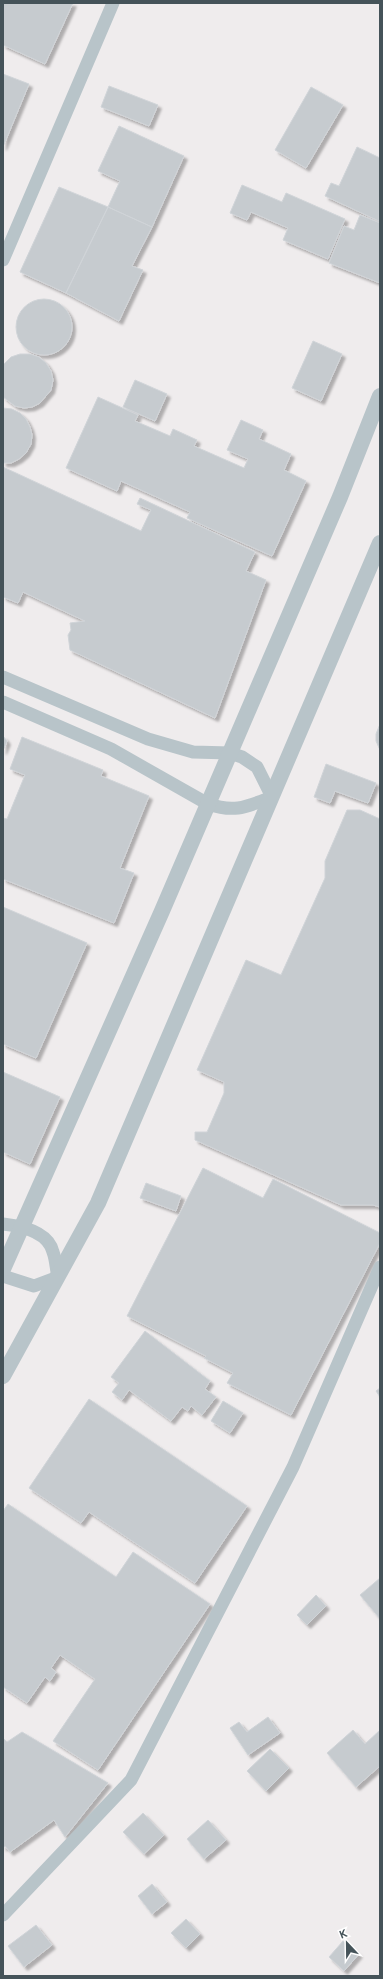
<svg xmlns="http://www.w3.org/2000/svg" width="383" height="1979" font-family="Figtree,sans-serif">
<style>
.building{fill:#c6cbcf;stroke:#d0d4d8;filter:url(#shadow)}
.lines{fill:none;stroke-linecap:round;stroke-linejoin:round}
.minor{stroke:#b8c4c9;stroke-width:13}
.tertiary{stroke:#b8c4c9;stroke-width:16}
</style>
<defs>
<filter id="shadow"><feDropShadow dx="3.5" dy="3.5" stdDeviation="1" flood-color="#0004"/></filter>
</defs>
<rect width="100%" height="100%" fill="#efeced"/>
<path class="building" d="M3,3H73L45,64L3,45Z
M3,74L29,84L3,147Z
M109,86L158,105L149,126L101,107Z
M311,87L343,105L306,168L275,150Z
M119,126L184,156L152,227L108,207L120,181L98,171Z
M357,147L380,158L379,221L325,196L331,183L339,186Z
M242,185L282,202L286,193L345,219L328,259L283,240L288,228L251,212L247,220L230,213Z
M59,187L108,207L66,293L20,272Z
M108,207L152,227L132,266L143,270L119,321L66,293Z
M360,215L380,223V283L329,263L344,226L354,230Z
M16 327a28 28 0 1 1 56 0a28 28 0 1 1-56 0Z
M313,341L342,354L321,401L292,388Z
M20,354H30L39,357L46,363L51,371L53,380L51,390L40,403L32,407L24,408L15,406L3,397V365L11,357Z
M135,380L167,394L155,421L123,407Z
M98,397L138,415L135,421L170,436L173,429L197,440L194,446L244,468L248,459L227,450L241,420L263,430L259,439L291,454L284,470L306,481L272,556L187,518L190,512L121,481L117,491L66,468Z
M3,408L12,409L20,413L26,419L30,427L32,435L31,444L26,453L19,459L11,463H3Z
M3,467L141,531L151,510L137,504L140,498L255,552L246,571L266,580L215,718L70,650L68,635L71,630L70,623L85,621L23,592L18,603L3,597Z
M380,724V750L376,741V734Z
M3,736L7,741L3,751Z
M22,737L103,770L101,776L149,796L120,868L134,873L114,923L3,879V818L7,819L25,775L10,769Z
M326,764L376,783L368,803L335,791L330,803L314,797Z
M347,810H360L380,819V1207L373,1205H341L195,1140V1132H207L224,1093V1082L197,1070L246,960L281,975L325,878V861Z
M3,907L87,943L36,1058L3,1044Z
M3,1072L60,1097L30,1164L3,1152Z
M203,1168L263,1198L273,1179L380,1233V1243L291,1415L227,1383L233,1373L204,1358L206,1356L127,1316Z
M146,1183L181,1196L176,1211L140,1198Z
M145,1331L210,1381L205,1389L216,1397L202,1415L191,1406L188,1411L182,1407L171,1421L129,1390L122,1400L112,1392L119,1383L111,1377Z
M380,1388V1397L376,1391Z
M89,1399L247,1506L195,1583L89,1512L81,1523L29,1488Z
M223,1401L243,1413L230,1433L211,1421Z
M8,1504L116,1577L133,1552L210,1604L98,1770L53,1741L95,1679L60,1655L51,1668L56,1672L50,1681L45,1677L27,1703L3,1687V1511Z
M380,1578V1619L360,1595Z
M316,1595L326,1606L307,1625L297,1615Z
M268,1717L280,1733L248,1755L230,1728L239,1722L247,1732Z
M353,1730L365,1744L380,1730V1766L356,1787L327,1753Z
M22,1732L108,1783L65,1837L54,1820L10,1852L5,1846L3,1848V1738L7,1742Z
M270,1749L289,1768L266,1791L247,1771Z
M143,1813L164,1835L144,1854L123,1832Z
M208,1820L226,1840L204,1859L187,1839Z
M152,1884L167,1902L152,1914L138,1896Z
M186,1919L200,1934L186,1948L171,1933Z
M36,1925L52,1945L24,1967L8,1946Z
M343,1941L359,1954L344,1971L329,1957Z"/>
<g class="lines">
<path class="minor" d="M3,260L113,3
M3,677L148,739L193,752L230,753L242,757L257,767L272,797C246,807 235,813 208,804L111,749L3,702
M3,1224C21,1226 48,1231 53,1252C56,1260 56,1269 58,1277L34,1286L3,1276
M3,1915L131,1780L293,1467L380,1267"/>
<path class="tertiary" d="M3,1269L162,911L340,497L380,396
M3,1376L98,1203L380,543"/>
</g>
<rect width="383" height="1979" fill="none" stroke="#455359" stroke-width="8"/>
<g transform="translate(347 1943) rotate(338)" stroke="#ffffff" stroke-width="3" paint-order="stroke">
<path d="M0-3L7 15L0 10L-7 15Z" fill="#455359"/>
<text y="-6" font-size="11" font-weight="bold" text-anchor="middle" fill="#455359">K</text>
</g>
</svg>
